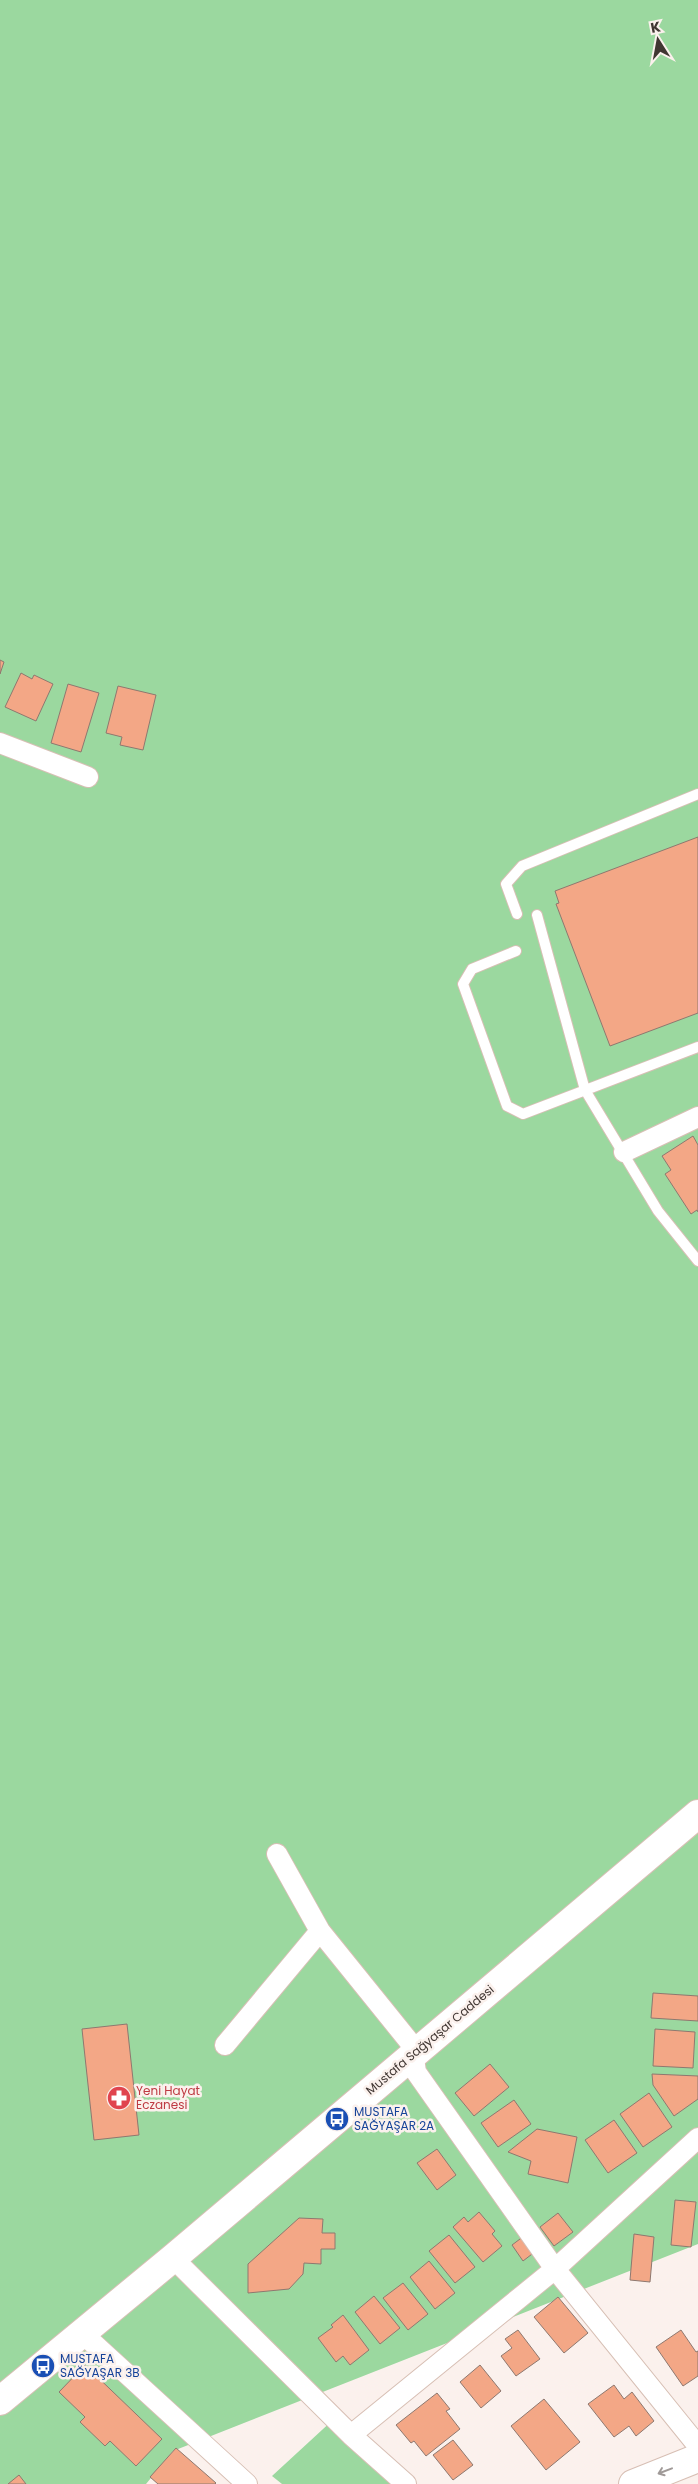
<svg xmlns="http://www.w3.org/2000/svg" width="698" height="2484" font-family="Poppins,sans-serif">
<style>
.green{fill:#9bd89f}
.building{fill:#f3a786;stroke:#8e786f}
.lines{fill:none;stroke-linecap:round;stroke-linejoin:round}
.lane-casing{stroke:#d7bfb4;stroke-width:12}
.street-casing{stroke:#d7bfb4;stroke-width:22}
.secondary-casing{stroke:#d7bfb4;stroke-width:30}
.lane{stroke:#fff;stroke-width:10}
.street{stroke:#fff;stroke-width:20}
.secondary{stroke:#fff;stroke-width:28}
.oneway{stroke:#a09a98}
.labels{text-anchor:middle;stroke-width:5;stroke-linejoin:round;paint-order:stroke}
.street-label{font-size:12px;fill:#403632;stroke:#fbf1ed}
.health-label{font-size:12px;fill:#be3a42;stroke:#fbf1ed;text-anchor:start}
.transit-label{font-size:12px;fill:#164399;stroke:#fbf1ed;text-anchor:start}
</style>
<rect width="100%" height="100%" fill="#fbf1ed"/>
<path class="green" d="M0,0H698V2244L173,2451L146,2484H0Z
M335,2418L410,2484H282L272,2476Z"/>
<path class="building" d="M0,660L4,662L0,674Z
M21,673L32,679L34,675L53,684L36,721L5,707Z
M68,684L99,693L81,752L51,743Z
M118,686L156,695L143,750L120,745L122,737L106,733Z
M698,837V1013L610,1046L556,904L559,903L555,891Z
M693,1136L698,1145V1212L697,1210L691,1214L665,1174L671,1170L662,1156Z
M653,1993L698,1996V2021L651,2018Z
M127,2024L139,2135L94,2140L82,2029Z
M655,2029L695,2032L693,2068L653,2066Z
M490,2064L509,2087L474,2116L455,2093Z
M652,2074L698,2076V2099L674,2116L653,2085Z
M649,2093L672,2127L643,2147L620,2114Z
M514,2100L531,2124L498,2147L481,2123Z
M614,2120L637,2153L608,2173L585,2140Z
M537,2129L577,2137L568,2183L528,2174L531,2161L508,2152Z
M437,2149L456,2175L437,2190L417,2163Z
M675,2200L696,2202L691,2247L671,2245Z
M479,2212L495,2231L492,2234L502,2246L483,2262L453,2227L464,2217L468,2222Z
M558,2213L573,2232L554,2246L540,2227Z
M299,2218L323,2219L322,2233H335V2249H321V2264L304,2263L303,2274L289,2289L248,2293V2264Z
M634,2234L654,2237L650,2282L630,2280Z
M449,2235L475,2267L455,2283L429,2251Z
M524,2236L536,2251L523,2261L512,2245Z
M429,2261L455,2293L435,2309L410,2277Z
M403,2283L428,2314L408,2330L383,2298Z
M374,2296L400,2328L380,2344L355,2312Z
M558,2297L588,2333L564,2353L534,2317Z
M343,2315L369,2350L350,2365L343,2356L336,2362L318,2338L333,2327L331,2325Z
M518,2330L540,2359L516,2376L501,2356L512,2348L505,2339Z
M681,2330L696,2352L698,2351V2376L683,2386L656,2347Z
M85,2365L162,2439L136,2466L110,2441L105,2446L80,2422L85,2417L59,2392Z
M480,2365L501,2391L481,2408L460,2382Z
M614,2385L624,2399L632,2392L654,2421L636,2436L629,2426L614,2437L588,2404Z
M437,2393L450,2409L446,2411L460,2429L426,2456L414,2441L411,2443L396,2425Z
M544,2399L580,2442L546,2470L511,2426Z
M453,2440L473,2465L453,2480L433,2455Z
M176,2448L216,2483L215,2484H158L150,2477Z
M19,2475L26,2484H8Z"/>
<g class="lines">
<g class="lane-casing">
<path id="lane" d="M517,914L506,884L522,866L698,794
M537,915L585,1090L658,1211L698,1261
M516,951L472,969L463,984L507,1106L523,1114L698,1047"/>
</g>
<g class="street-casing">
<path id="street" d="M0,743L88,777
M624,1152L698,1117
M277,1854L320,1931L412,2045L416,2072L555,2269L698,2446
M225,2045L320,1931
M173,2258L351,2435L406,2484
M82,2333L247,2484
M351,2435L555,2269L698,2138"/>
</g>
<g class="secondary-casing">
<path id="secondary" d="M0,2401L173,2258L698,1814
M633,2484L698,2458"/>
</g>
<use href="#lane" class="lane"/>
<use href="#street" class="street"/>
<use href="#secondary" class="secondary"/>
</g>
<defs><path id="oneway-shaft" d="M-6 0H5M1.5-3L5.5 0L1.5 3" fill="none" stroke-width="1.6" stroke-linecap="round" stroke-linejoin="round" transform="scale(1.25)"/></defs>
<use class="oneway" href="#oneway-shaft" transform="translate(665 2471) rotate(159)"/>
<defs>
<g id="pharmacy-disc" transform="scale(1.25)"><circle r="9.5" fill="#e0444e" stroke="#fbf1ed"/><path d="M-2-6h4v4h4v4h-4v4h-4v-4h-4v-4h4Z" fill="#fff"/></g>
<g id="bus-disc" transform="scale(1.25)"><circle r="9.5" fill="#1a4fb4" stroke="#fbf1ed"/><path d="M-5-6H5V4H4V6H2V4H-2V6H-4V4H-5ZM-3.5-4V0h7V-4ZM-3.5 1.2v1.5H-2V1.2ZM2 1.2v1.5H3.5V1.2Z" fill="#fff"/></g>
</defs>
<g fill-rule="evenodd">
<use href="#pharmacy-disc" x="119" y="2098"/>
<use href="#bus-disc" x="337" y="2119"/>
<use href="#bus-disc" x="43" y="2366"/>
</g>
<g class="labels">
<g class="street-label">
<text transform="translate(430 2040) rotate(-40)" y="4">Mustafa Sağyaşar Caddesi</text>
</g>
<g class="health-label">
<text x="136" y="2095">Yeni Hayat<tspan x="136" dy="14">Eczanesi</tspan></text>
</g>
<g class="transit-label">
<text x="354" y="2116">MUSTAFA<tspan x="354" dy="14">SAĞYAŞAR 2A</tspan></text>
<text x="60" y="2363">MUSTAFA<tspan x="60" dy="14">SAĞYAŞAR 3B</tspan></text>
</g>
</g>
<g transform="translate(658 40) rotate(349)" stroke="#fbf1ed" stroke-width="4" paint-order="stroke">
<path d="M0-4L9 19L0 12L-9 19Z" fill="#403632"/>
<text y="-8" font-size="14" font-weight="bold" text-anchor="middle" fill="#403632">K</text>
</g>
</svg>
